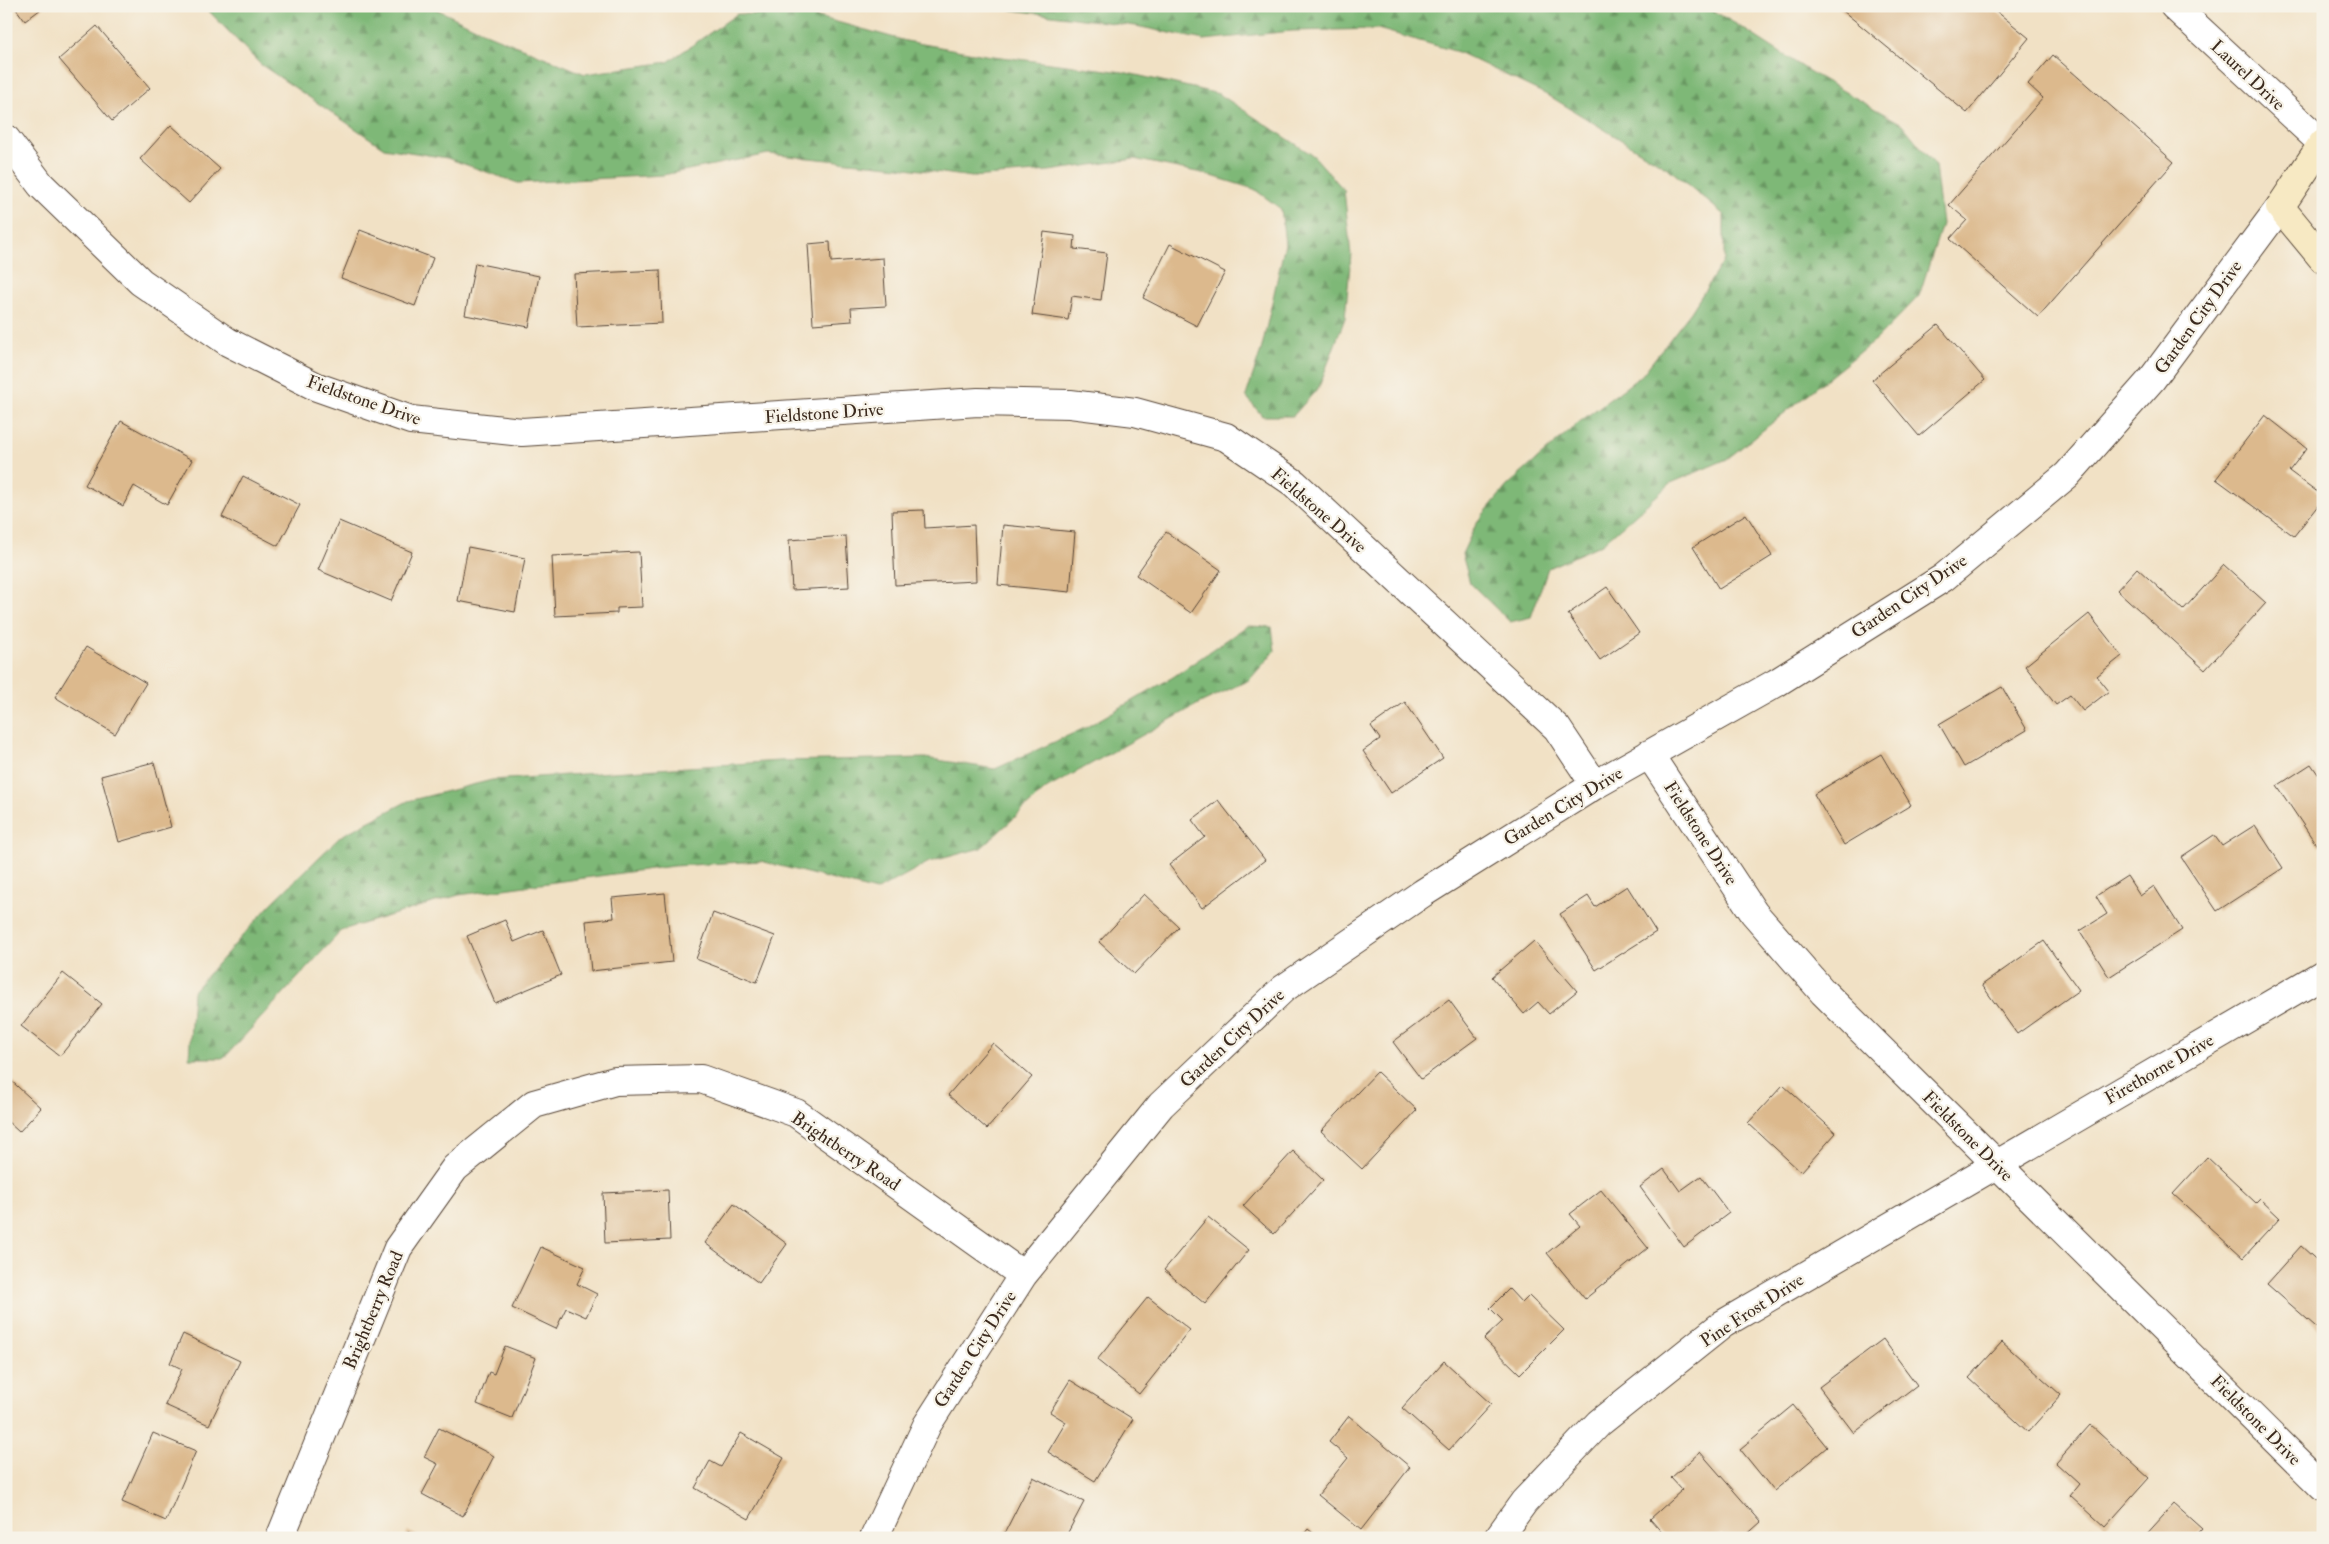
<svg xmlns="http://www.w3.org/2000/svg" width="2329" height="1544" font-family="'IM FELL Double Pica',serif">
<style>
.forest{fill:url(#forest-firs);stroke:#5c714a}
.building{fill:#dcb98d}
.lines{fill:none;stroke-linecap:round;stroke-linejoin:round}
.street-casing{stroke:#564537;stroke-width:30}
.secondary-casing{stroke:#564537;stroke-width:30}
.street{stroke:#fff;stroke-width:28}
.secondary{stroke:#f7e9c3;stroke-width:28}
.labels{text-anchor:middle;stroke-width:4.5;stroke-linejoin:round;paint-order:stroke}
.street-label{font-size:18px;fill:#3b2a1e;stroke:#f7f3e8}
</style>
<defs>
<pattern id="forest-firs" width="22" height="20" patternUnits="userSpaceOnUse" patternTransform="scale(1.25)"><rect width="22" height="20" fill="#7eb877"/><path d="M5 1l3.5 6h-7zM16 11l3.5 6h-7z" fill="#689661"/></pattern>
</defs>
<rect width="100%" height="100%" fill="#f7f3e8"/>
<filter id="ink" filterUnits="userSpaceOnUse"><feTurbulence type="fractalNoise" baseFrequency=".02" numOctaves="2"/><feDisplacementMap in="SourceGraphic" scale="10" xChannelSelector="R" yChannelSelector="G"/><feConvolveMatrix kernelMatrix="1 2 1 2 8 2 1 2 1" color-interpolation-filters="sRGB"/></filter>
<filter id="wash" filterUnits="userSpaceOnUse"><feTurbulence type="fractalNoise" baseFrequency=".0096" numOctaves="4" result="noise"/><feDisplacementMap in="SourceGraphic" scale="20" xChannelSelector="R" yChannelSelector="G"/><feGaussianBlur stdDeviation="1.12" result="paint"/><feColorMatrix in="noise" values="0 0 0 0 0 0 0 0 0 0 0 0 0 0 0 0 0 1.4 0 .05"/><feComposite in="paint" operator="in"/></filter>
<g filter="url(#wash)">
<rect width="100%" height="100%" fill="#f1e1c5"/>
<path class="forest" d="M204,6H430L488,34L585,74L668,62L737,14L815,16L906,41L985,55L1123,72L1219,94L1314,156L1344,190L1351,255L1345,318L1319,387L1293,416H1262L1246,396L1262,347L1285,244L1281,209L1254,189L1202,173L1134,159L1049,171L972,177L899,167L768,154L663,175L518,183L447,158L384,148L260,64Z
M1000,6H1704L1736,24L1815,75L1902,124L1935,165L1942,224L1919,296L1878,338L1727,459L1671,483L1602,544L1548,568L1531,617L1510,622L1470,583L1462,554L1477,522L1507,486L1578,423L1642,375L1691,312L1724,260V215L1669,169L1551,97L1458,52L1378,29L1292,31L1204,40L1136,26L1013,10Z
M1247,626L1272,627L1275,651L1249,680L1202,702L1046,789L981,848L929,862L876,891L761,861L673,866L459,895L342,930L224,1058H189L193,991L271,904L341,836L408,801L492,780L779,761L925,758L995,769L1085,728L1173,677Z"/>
<g id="blocks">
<path class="building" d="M14,6H45L25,21Z
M1837,6H1990L2029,38L1967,113Z
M97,26L150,88L112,121L59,59Z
M2053,55L2174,162L2038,317L1950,239L1967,220L1949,205L2043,98L2028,84Z
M171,125L220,169L189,203L140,159Z
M360,230L433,258L415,306L341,278Z
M1044,232L1075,236L1074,249L1107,253L1101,300L1072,296L1068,320L1032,315Z
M830,242L831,262L883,258L886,306L851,308L852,321L813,324L808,244Z
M1170,244L1225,272L1197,326L1143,298Z
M475,263L539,276L529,327L465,315Z
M660,270L662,323L577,327L574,274Z
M1938,325L1985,380L1919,436L1872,380Z
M2265,415L2307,448L2289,471L2323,496V499L2294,536L2216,479Z
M121,421L192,460L167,505L134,486L123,506L85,485Z
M243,476L300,505L278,546L222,517Z
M924,510L925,528L974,525L976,581L895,585L892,511Z
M1746,514L1772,556L1719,589L1693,547Z
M339,521L412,552L391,601L318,570Z
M1003,525L1075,532L1070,592L998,585Z
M1166,532L1221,570L1191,613L1136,575Z
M846,536L849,587L792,590L789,540Z
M468,547L525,558L515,612L458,601Z
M639,552L642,607L617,608V613L555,616L552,556Z
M2224,565L2266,603L2205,670L2117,590L2137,568L2183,610Z
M1607,587L1639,633L1600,660L1568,614Z
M2089,614L2122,656L2097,676L2109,691L2083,711L2070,695L2056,705L2025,666Z
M86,647L146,683L115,734L55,697Z
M2002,687L2027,730L1964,767L1939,724Z
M1405,702L1443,758L1391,793L1363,751L1380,739L1371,726Z
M1881,754L1911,805L1844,845L1814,794Z
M154,762L171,827L119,842L101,776Z
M2311,764L2320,777L2323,776V844L2318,847L2277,786Z
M1218,800L1265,860L1202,908L1169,865L1205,837L1192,820Z
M2255,825L2283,868L2217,911L2181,857L2214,835L2222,846Z
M2127,876L2140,896L2154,886L2182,930L2109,977L2080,931L2107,914L2096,896Z
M1627,886L1656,932L1596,970L1560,914L1588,896L1595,907Z
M665,893L672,962L591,971L586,921L614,918L612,898Z
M1144,894L1179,927L1134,974L1099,942Z
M713,913L775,936L757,982L696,959Z
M505,920L514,942L543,930L561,975L495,1003L467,936Z
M1534,941L1577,991L1549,1014L1538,1002L1524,1014L1492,977Z
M2044,941L2079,990L2017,1034L1982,985Z
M63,973L102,1004L60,1056L21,1026Z
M1449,1000L1477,1038L1421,1079L1393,1042Z
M993,1043L1032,1077L987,1129L948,1095Z
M1377,1072L1417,1110L1362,1169L1321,1131Z
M6,1076L41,1108L19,1132L6,1120Z
M1783,1085L1836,1133L1801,1172L1748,1123Z
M1293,1151L1323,1180L1274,1234L1243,1206Z
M2207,1157L2256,1203L2260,1199L2280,1218L2243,1258L2173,1194Z
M1664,1169L1680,1191L1701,1176L1729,1213L1684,1247L1640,1187Z
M668,1190L670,1240L605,1243L603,1193Z
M1601,1190L1648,1248L1585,1299L1547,1253L1580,1226L1570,1214Z
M734,1204L787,1244L759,1283L705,1243Z
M1208,1217L1249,1250L1205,1304L1164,1270Z
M2301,1246L2323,1266V1333L2267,1284Z
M541,1247L585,1267L577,1284L597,1294L586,1317L566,1308L556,1329L512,1308Z
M1509,1289L1522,1303L1529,1296L1564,1330L1520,1374L1484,1339L1503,1321L1490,1308Z
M1148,1297L1190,1330L1139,1394L1097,1360Z
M183,1334L240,1361L209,1425L165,1405L182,1369L170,1363Z
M1883,1339L1917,1385L1854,1433L1819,1387Z
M2002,1342L2061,1395L2028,1432L1969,1378Z
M505,1346L536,1358L512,1418L477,1404L489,1372L494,1374Z
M1444,1361L1491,1404L1449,1450L1402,1408Z
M1070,1380L1133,1419L1095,1481L1048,1452L1066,1422L1050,1412Z
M1793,1405L1827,1447L1774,1491L1740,1449Z
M1349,1416L1410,1467L1361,1530L1318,1495L1348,1458L1329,1442Z
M2090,1425L2149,1478L2105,1527L2070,1495L2079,1484L2056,1463Z
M439,1428L494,1456L463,1516L422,1494L438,1464L424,1457Z
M153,1433L196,1451L166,1521L122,1502Z
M741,1433L784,1458L749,1519L695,1488L710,1461L721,1467Z
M1700,1452L1761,1522L1743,1538H1726L1721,1533L1715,1538H1667L1650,1519L1682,1490L1671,1478Z
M1033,1477L1084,1502L1065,1538H1002Z
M2174,1504L2202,1529L2194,1538H2143Z
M1308,1529L1319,1538H1301Z
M408,1531L421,1538H405Z"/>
</g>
</g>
<g filter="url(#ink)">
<use href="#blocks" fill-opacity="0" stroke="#564537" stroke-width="1"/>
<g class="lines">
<g class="street-casing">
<path id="street" d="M2174,6L2322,143
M6,139L41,185L141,282L228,342L317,387L411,420L522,432L978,402L1070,404L1135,412L1226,437L1294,483L1557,728L1595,785
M1649,754L1754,913L1823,992L2323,1487
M280,1538L398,1248L455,1168L534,1104L615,1081L701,1079L796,1113L1023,1275
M874,1538L927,1425L1023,1275L1161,1105L1283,989L1423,893L1595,785L1776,683L1943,578L2067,475L2152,379L2280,207
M1498,1538L1524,1502L1599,1423L1723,1324L2323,974"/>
</g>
<g class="secondary-casing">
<path id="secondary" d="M2323,143L2280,207L2323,259"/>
</g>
<use href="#street" class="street"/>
<use href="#secondary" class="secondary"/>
</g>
</g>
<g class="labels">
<g class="street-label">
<text transform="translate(2248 75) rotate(43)" y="6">Laurel Drive</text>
<text transform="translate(2198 317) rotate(-54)" y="6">Garden City Drive</text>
<text transform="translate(364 400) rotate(19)" y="6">Fieldstone Drive</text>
<text transform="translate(824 413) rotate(-4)" y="6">Fieldstone Drive</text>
<text transform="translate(1319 510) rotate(41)" y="6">Fieldstone Drive</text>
<text transform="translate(1909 596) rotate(-34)" y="6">Garden City Drive</text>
<text transform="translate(1563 806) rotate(-31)" y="6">Garden City Drive</text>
<text transform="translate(1701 833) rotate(57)" y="6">Fieldstone Drive</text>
<text transform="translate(1232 1038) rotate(-43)" y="6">Garden City Drive</text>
<text transform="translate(2159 1069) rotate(-30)" y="6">Firethorne Drive</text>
<text transform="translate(1968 1136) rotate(45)" y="6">Fieldstone Drive</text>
<text transform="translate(846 1151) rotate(34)" y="6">Brightberry Road</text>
<text transform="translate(373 1310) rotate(-67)" y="6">Brightberry Road</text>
<text transform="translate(1752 1310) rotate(-33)" y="6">Pine Frost Drive</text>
<text transform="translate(975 1349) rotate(-57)" y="6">Garden City Drive</text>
<text transform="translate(2256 1420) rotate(45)" y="6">Fieldstone Drive</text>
</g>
</g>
<rect width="2329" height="1544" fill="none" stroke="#f7f3e8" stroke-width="25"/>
</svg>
